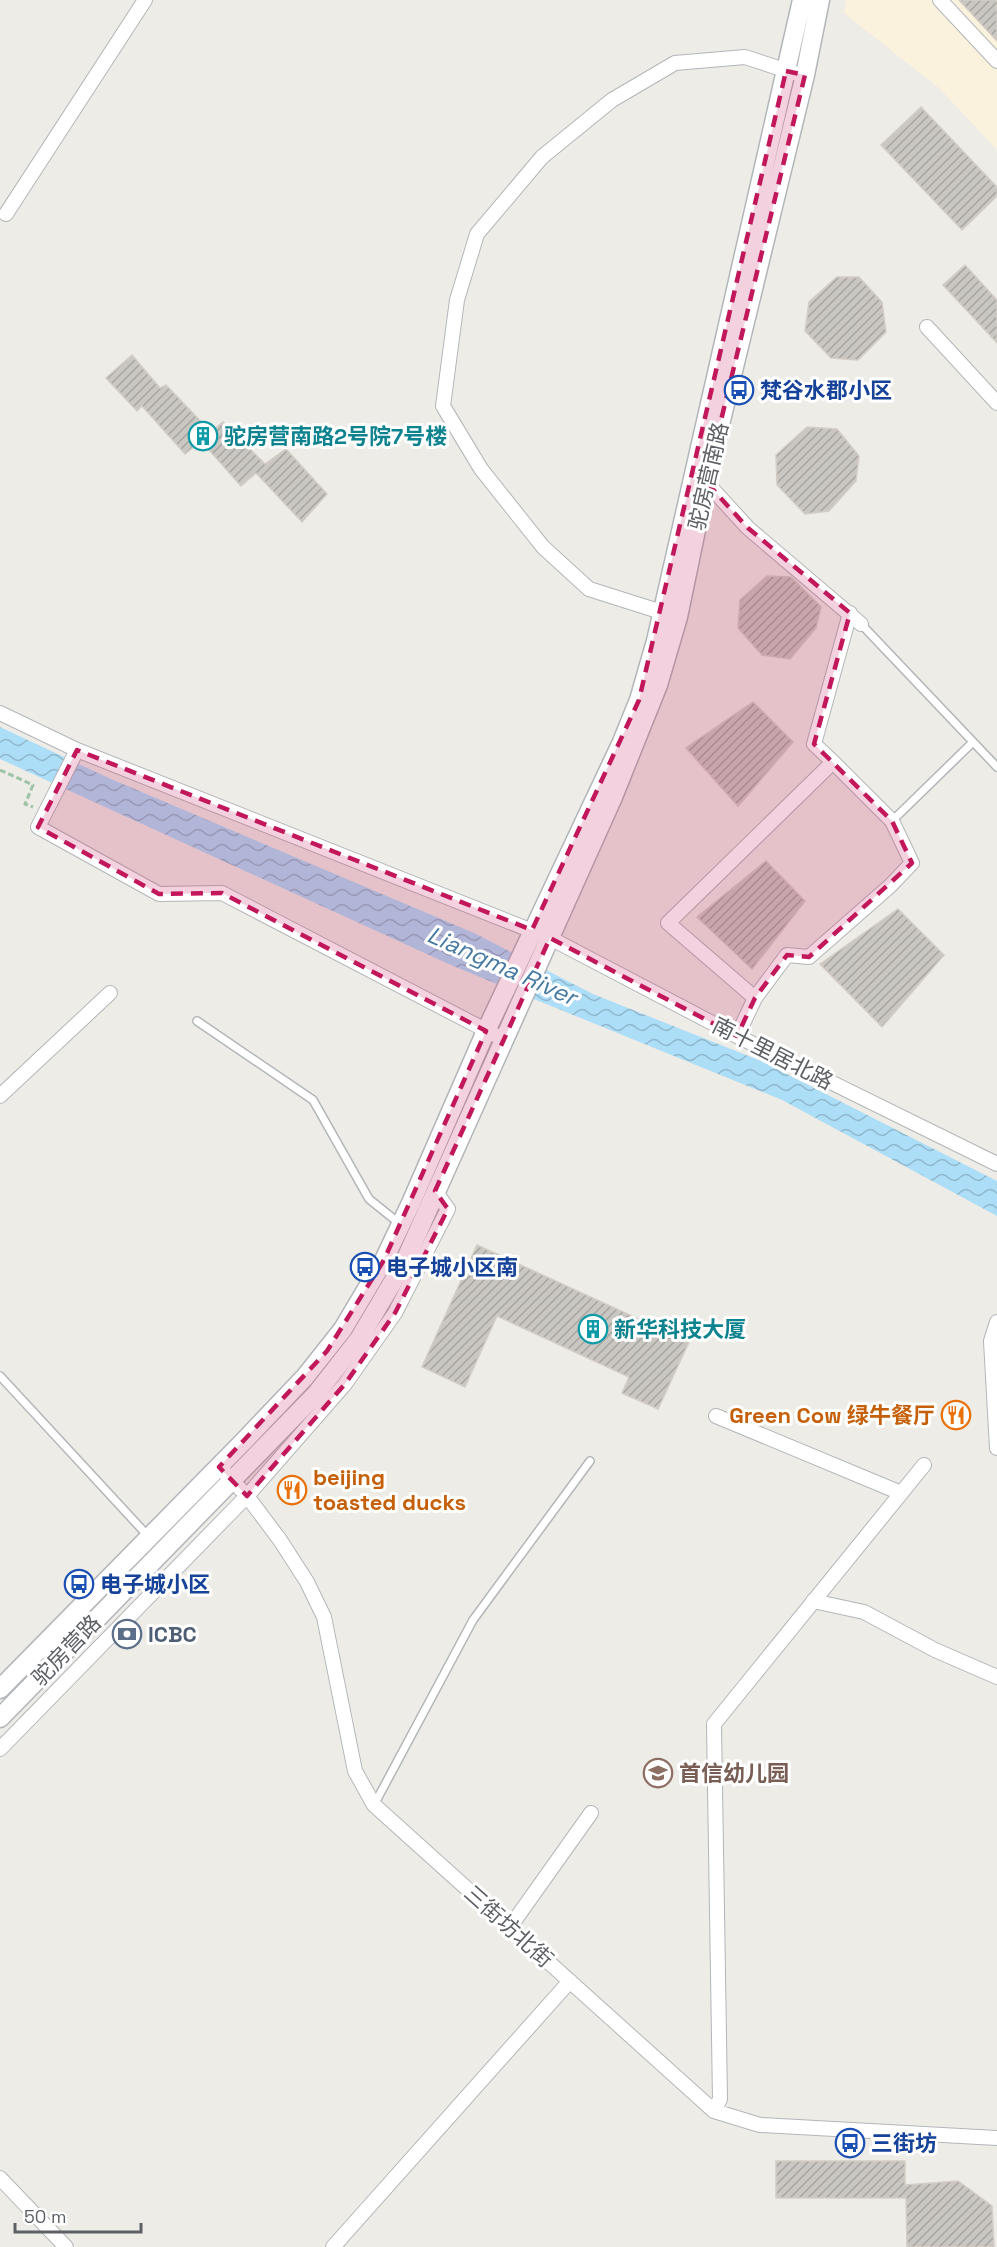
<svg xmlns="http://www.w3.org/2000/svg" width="997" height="2247" font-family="'Space Grotesk','Noto Sans SC',sans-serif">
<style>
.commercial{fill:#fbf2de}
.water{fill:url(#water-waves)}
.building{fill:url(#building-hatch);stroke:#d3cdc5;stroke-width:1.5}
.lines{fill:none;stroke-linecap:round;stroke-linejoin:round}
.lane-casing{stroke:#b3b6b9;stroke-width:10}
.street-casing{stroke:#b3b6b9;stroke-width:16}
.secondary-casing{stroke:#b2b5b9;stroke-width:21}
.path{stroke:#9ec4a6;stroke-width:3;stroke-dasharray:6 3;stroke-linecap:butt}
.lane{stroke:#fff;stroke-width:7}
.street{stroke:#fff;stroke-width:14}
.secondary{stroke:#fff;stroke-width:18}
.marked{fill:#c2185b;fill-opacity:0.2;stroke:#c2185b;stroke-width:4.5;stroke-dasharray:12 8;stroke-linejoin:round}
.labels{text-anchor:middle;stroke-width:6;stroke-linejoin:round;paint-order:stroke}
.transit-label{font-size:22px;font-weight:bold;fill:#164399;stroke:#fff;text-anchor:start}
.culture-label{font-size:22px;font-weight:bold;fill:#0d838f;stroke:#fff;text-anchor:start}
.street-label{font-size:22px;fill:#5d6165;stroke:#fff}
.food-label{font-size:22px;font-weight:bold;fill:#c56008;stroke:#fff;text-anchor:end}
.service-label{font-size:22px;font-weight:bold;fill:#4e5e75;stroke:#fff;text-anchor:start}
.education-label{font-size:22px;font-weight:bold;fill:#785e54;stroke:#fff;text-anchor:start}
.water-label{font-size:24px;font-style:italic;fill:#477aa1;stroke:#fff}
</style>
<defs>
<pattern id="water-waves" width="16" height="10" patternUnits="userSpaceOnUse" patternTransform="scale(1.5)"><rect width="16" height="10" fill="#addef8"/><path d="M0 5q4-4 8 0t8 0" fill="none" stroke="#90b7cc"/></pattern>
<pattern id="building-hatch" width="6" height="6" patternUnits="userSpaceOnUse" patternTransform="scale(1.5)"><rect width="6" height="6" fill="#cac7c2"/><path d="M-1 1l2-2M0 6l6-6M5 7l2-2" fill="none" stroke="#a7a5a1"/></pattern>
</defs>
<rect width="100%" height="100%" fill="#eeece6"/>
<path class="commercial" d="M846,0H997V150L940,89L844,13Z"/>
<path class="water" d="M0,727L111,779L474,933L593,994L761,1061L997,1181V1216L782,1100L453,966L0,759Z"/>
<path class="building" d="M959,0H997V41Z
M921,107L997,187V196L962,230L881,145Z
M965,265L997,300V343L943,285Z
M837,277H859L882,302L886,332L858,360L831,358L805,331L809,302Z
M132,355L160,388L166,385L211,432L223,422L265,464L286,449L327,494L302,522L256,473L241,486L201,441L185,454L142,406L137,411L106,378Z
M807,427L837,429L859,456L856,481L829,511L805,514L777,485L776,455Z
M767,576L791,577L821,607L816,628L790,659L762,655L738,628L740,600Z
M753,702L793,742L738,806L686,748Z
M766,861L805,901L752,969L697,917Z
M898,909L944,955L882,1027L820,964Z
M477,1245L689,1342L658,1409L622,1393L629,1377L497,1316L465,1387L422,1367Z
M776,2161H905V2185L958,2181L992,2206L994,2247H907L906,2198H776Z"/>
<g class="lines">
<g class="lane-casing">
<path id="lane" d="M861,624L997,767
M892,821L973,742
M197,1021L313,1100L369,1199L400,1224
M0,1376L149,1537
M374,1805L473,1620L590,1461"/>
</g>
<g class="street-casing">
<path id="street" d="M940,0L997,61
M6,214L145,0
M927,327L997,403
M706,482L748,528L861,624
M671,615L589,589L543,547L481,469L443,406L457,300L477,234L542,157L612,100L675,63L745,57L794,73
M0,713L77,750L550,938L737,1036L997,1164
M77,750L38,827L159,894L222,893L495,1035
M755,998L787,955L809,957L890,886L912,863L892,821L833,762
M737,1036L755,998L668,923L833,762L814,744L850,613
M0,1096L110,993
M997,1322L991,1341L997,1448
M716,1416L901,1493
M225,1473L247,1496L280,1540L307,1582L324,1617L355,1771L374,1805L714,2111L760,2125L997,2138
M813,1601L864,1612L935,1650L997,1677
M0,1749L247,1496L345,1384L395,1313L448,1209L435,1191
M510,1927L591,1813
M714,2111L720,2099L714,1724L924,1465
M0,2178L66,2247
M333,2247L570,1981"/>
</g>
<g class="secondary-casing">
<path id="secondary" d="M0,1689L244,1441L305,1377L343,1329L384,1260L411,1203L486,1031L622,742L639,700L656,641L802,0
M0,1718L316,1394L359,1339L404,1263L613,797L658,685L678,617L706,482L805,75L820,0"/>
</g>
<path class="path" d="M0,770L33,785L25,804L33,807"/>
<use href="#lane" class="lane"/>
<use href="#street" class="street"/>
<use href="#secondary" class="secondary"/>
</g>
<path class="marked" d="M786,71L805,75L706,482L748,528L850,613L814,744L892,821L912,863L809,957L787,955L755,998L737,1036L550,938L435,1191L448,1209L395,1313L345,1384L247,1496L219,1467L327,1351L384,1260L486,1031L222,893L159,894L38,827L77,750L532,930L639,700Z"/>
<defs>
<g id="bus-ring" transform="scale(1.5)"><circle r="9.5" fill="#fff" stroke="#1a4fb4" stroke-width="1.5"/><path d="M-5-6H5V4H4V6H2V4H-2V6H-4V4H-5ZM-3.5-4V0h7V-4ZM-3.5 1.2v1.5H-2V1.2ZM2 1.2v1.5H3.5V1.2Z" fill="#1a4fb4"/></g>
<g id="building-ring" transform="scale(1.5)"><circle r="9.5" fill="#fff" stroke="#0f9aa8" stroke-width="1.5"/><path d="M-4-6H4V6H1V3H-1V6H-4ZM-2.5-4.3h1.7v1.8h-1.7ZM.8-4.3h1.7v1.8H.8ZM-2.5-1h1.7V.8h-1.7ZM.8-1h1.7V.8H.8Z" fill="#0f9aa8"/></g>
<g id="restaurant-ring" transform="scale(1.5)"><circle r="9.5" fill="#fff" stroke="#e8710a" stroke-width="1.5"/><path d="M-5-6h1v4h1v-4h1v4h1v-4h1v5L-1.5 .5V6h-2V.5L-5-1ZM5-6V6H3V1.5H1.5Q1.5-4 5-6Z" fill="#e8710a"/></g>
<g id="bank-ring" transform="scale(1.5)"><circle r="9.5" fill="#fff" stroke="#5c6f8a" stroke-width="1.5"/><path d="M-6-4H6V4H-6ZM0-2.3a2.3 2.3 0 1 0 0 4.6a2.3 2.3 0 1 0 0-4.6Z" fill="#5c6f8a"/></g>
<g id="school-ring" transform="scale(1.5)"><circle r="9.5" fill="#fff" stroke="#8d6e63" stroke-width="1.5"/><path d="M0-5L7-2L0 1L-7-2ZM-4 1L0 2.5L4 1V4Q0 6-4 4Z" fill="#8d6e63"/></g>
</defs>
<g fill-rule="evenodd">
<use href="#bus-ring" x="739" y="390"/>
<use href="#building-ring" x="203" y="436"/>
<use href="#bus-ring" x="365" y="1267"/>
<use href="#building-ring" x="593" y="1329"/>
<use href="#restaurant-ring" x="956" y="1415"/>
<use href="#restaurant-ring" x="292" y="1490"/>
<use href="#bus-ring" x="79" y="1584"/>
<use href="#bank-ring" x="127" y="1634"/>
<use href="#school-ring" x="658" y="1773"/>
<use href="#bus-ring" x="850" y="2143"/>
</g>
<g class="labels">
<g class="transit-label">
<text x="760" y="398">梵谷水郡小区</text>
<text x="386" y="1275">电子城小区南</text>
<text x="100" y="1592">电子城小区</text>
<text x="871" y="2151">三街坊</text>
</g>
<g class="culture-label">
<text x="224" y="444">驼房营南路2号院7号楼</text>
<text x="614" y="1337">新华科技大厦</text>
</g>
<g class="street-label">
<text transform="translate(708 476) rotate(-77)" y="8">驼房营南路</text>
<text transform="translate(773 1053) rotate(27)" y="8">南十里居北路</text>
<text transform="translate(66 1650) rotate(-46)" y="8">驼房营路</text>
<text transform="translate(509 1926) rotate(42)" y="8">三街坊北街</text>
</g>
<g class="food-label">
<text x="935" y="1423">Green Cow 绿牛餐厅</text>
<text x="313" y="1485" text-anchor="start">beijing<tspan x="313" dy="25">toasted ducks</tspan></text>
</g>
<g class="service-label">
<text x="148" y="1642">ICBC</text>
</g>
<g class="education-label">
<text x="679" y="1781">首信幼儿园</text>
</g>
<g class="water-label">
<text transform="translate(502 966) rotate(24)" y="8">Liangma River</text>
</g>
</g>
<path d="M15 2223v9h126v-9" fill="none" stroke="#5d6165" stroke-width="3"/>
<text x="24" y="2223" font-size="18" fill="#5d6165" stroke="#ffffff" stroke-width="4.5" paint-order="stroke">50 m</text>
</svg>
